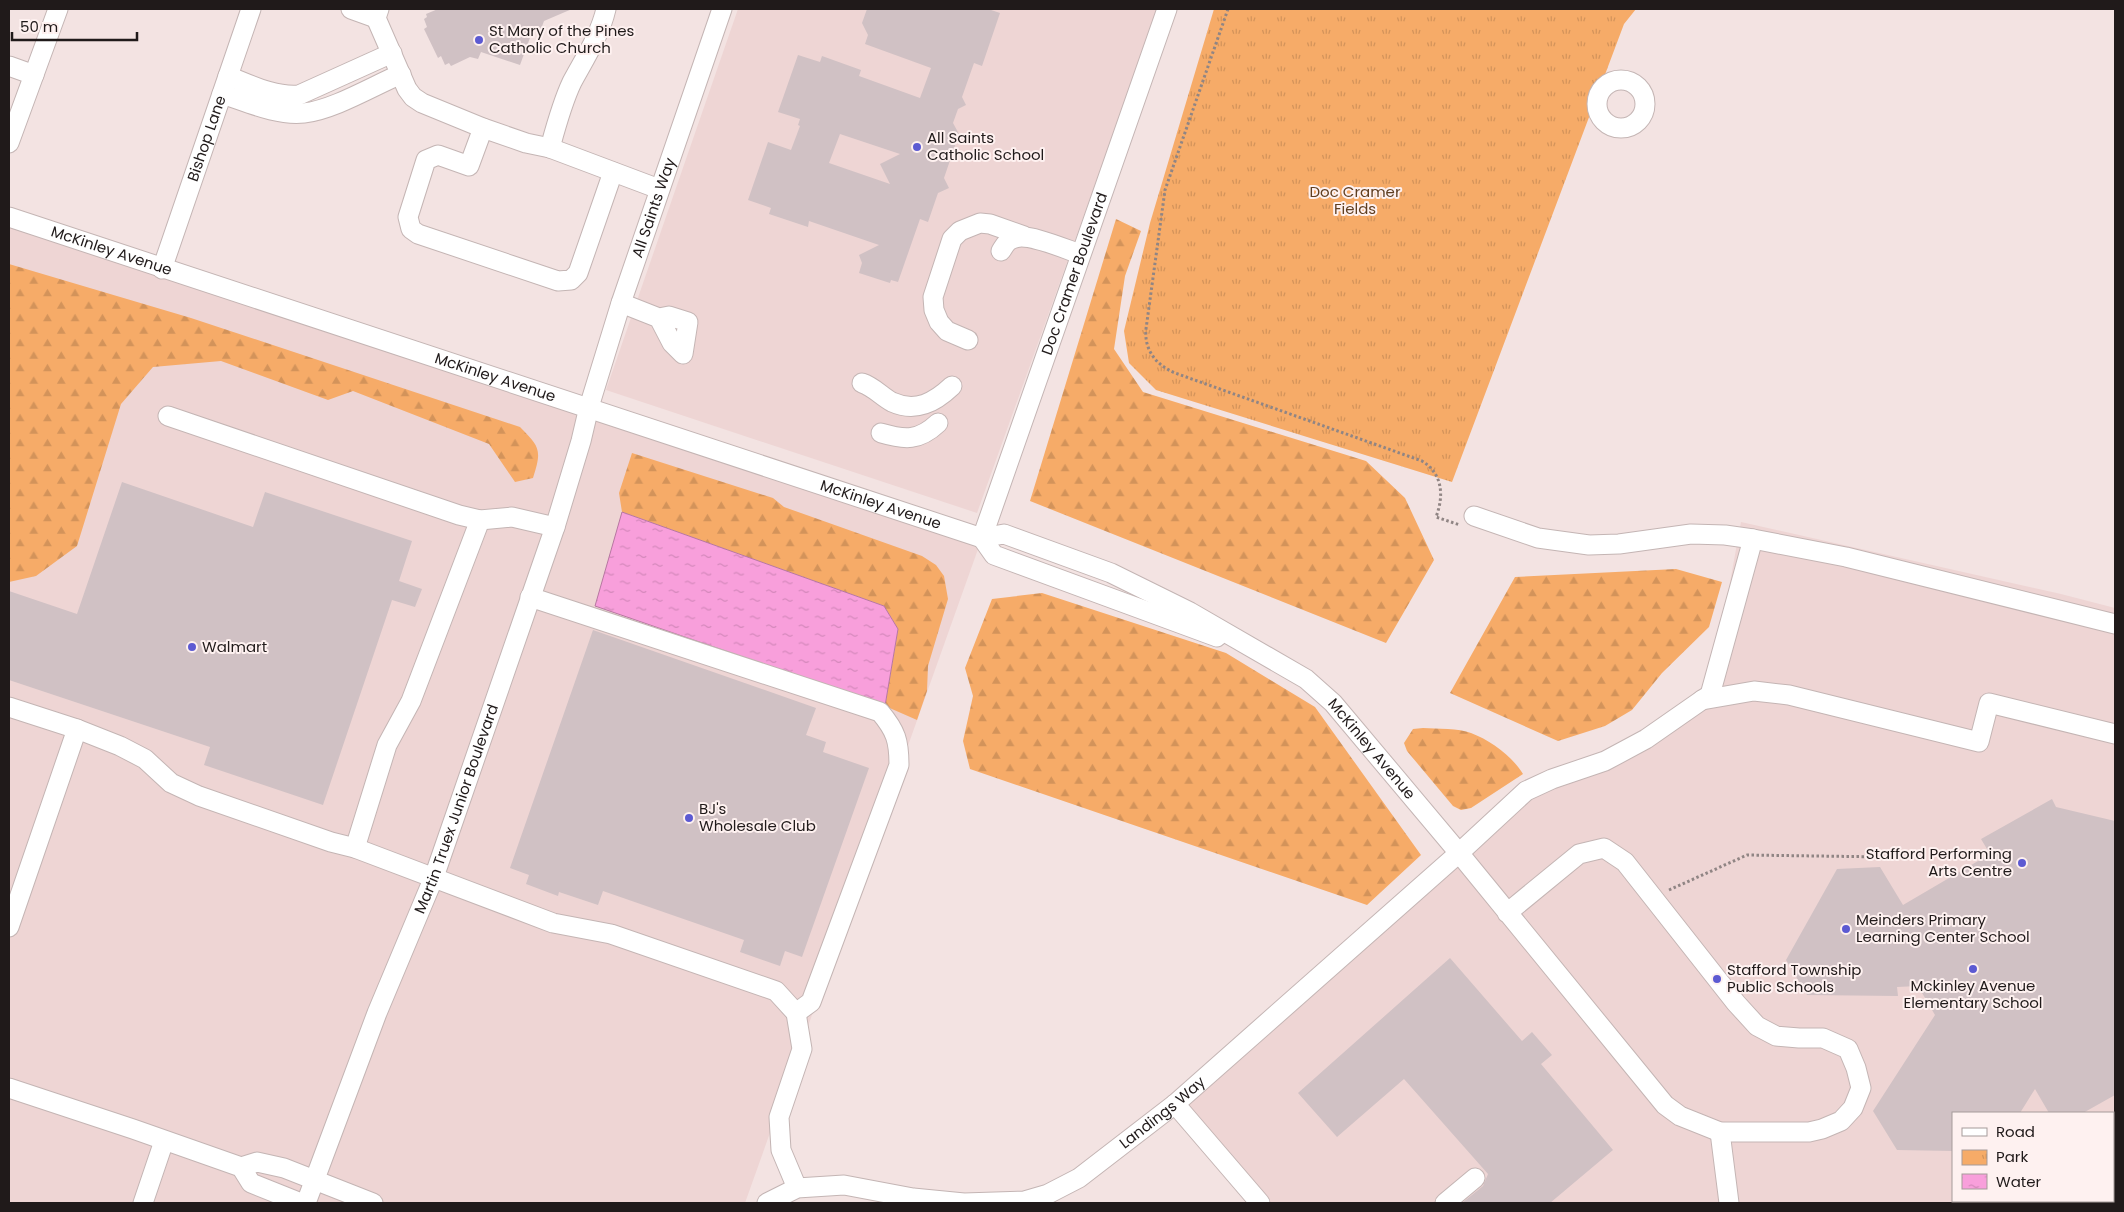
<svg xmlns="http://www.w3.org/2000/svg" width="2124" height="1212" font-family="Poppins,sans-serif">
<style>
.built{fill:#eed5d4;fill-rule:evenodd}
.forest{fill:url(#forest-firs)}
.park{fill:url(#park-tufts)}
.water{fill:url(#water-ripples);stroke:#b777a1}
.building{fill:#d0c1c4;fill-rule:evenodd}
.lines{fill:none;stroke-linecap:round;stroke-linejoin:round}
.minor-casing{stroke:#c4b5b4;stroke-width:21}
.path{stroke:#908584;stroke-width:3;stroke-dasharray:2.5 2.5;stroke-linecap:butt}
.minor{stroke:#fff;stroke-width:19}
.poi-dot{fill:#5c5ad2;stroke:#fef1f0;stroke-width:2}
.labels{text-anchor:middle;stroke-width:4;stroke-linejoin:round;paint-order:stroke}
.poi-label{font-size:15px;fill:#201a1a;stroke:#fef1f0;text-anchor:start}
.street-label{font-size:15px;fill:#201a1a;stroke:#fef1f0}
.park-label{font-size:15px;fill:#603f21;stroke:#fef1f0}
</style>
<defs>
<pattern id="forest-firs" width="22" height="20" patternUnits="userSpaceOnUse" patternTransform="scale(1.25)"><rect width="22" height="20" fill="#f6ab68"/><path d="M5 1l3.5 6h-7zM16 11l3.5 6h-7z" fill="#d3935a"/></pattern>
<pattern id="park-tufts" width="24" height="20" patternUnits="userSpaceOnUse" patternTransform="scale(1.25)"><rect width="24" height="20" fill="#f6ab68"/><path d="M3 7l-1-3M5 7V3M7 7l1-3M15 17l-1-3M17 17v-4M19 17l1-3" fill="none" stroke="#d3935a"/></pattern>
<pattern id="water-ripples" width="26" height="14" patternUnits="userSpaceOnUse" patternTransform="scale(1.25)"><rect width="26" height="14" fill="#f89fdb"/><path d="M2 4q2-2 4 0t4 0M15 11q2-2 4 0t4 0" fill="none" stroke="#d488bb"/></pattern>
</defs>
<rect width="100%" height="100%" fill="#f3e3e2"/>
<path class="built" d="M738,9H1158L977,513L606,390Z
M9,215L982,538L745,1203H9Z
M1741,522L2061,594L2115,608V1203H1254L1175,1104L1552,779L1713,693L1726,604ZM1953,1113H2113V1201H1953Z"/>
<path class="forest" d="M1116,219L1141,231L1125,276L1114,349L1143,392L1366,461L1405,498L1434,560L1386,643L1030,501Z
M9,264L191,318L520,427C540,447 542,450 533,478L515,482L489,444L353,391L328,400L221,361L153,367L121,404L77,546L36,576L9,582Z
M632,453L773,498L784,507L922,556L936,565L944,576L948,599L928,666L927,691L917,720L885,706L898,629L884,606L622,512L619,493Z
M1676,569L1722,582L1709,627L1662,673L1632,710L1605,726L1558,741L1450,693L1515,577Z
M1042,593L1226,653L1315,707L1421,855L1367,905L970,769L963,741L973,696L965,668L992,599Z
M1423,728C1437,729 1459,728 1471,733C1490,740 1513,757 1523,774L1471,808L1461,810L1453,806L1407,751L1404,743L1413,729Z"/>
<path class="park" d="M1214,9H1636L1624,24L1452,482L1156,390L1129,363L1124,331L1150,223Z"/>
<path class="water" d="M622,512L884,606L898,629L885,706L595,606Z"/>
<path class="building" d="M438,9H572L544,21L541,29L534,27L520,65L481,52L478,59L470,57L451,66L449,63L445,65L441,56L438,58L424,29L427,27L424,19L427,17L426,14Z
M867,9H988L1000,13L982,66L974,63L962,97L966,105L958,109L953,123L959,134L944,178L949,188L938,193L928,222L920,219L898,282L891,280L890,283L859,273L862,263L859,255L879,245L809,221L808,227L769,214L771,208L748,200L768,142L791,150L800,126L798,125L800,119L778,112L798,55L820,62L822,56L861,70L859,76L920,98L931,68L865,44L868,35L862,23ZM840,134L900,154L880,164L890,184L829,163Z
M122,482L253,527L265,492L412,541L399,581L422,589L415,607L392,600L323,805L204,765L210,747L9,680V591L77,614Z
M593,630L816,708L806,735L826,742L823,752L869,768L802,957L785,951L780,966L740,952L744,940L603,891L598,905L559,892L558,896L526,884L529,875L510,868Z
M2052,799L2056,807L2115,821V1095L2083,1113H2049L2035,1089L2020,1113H1953V1151L1897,1150L1873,1111L1935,1015L1918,986L1897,987L1898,996L1807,995L1786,960L1837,869L1880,867L1903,905L1990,854L1981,839Z
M1450,958L1522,1041L1532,1032L1552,1055L1541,1064L1613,1150L1550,1203H1462L1483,1186L1488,1174L1404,1079L1337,1137L1298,1093Z"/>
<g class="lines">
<g class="minor-casing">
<g id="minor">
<path d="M351,9L376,18"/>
<path d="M379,9L376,18L407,89L413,97L422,103L483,128L526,143L550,148L659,189"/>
<path d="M9,66L34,75"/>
<path d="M228,76C251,85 274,97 299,95L392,53"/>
<circle cx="1621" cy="104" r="24"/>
<path d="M222,94C247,102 277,116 304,113C333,110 373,86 401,74"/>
<path d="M483,128L469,166L438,155L426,160L408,217L411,229L418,234L558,281L571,280L578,273L613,172"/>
<path d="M9,143L58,9"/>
<path d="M550,148C556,126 562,103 572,82C585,58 600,35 606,9"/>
<path id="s1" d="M9,217L982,538L1004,534L1111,573L1190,612L1306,679L1333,703L1459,853L1665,1105L1680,1116L1720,1132H1809L1822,1129L1841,1121L1853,1108L1861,1088L1856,1068L1848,1049L1823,1038H1799L1776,1036L1757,1026L1736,1003L1625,862L1604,848L1579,854L1507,913"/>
<path d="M1001,251C1005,245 1007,240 1015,238C1029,233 1065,249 1080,254"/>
<path id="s2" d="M162,269L251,9"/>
<path d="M621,303L659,318L669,316L688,322L683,354L672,343L659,318"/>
<path d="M968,340L947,331L939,322L934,310L933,297L952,239L960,231L980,223L990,224L1024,236"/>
<path d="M862,383C874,387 881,396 892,402C916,413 935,402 952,386"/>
<path d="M168,416L459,515L480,520L512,517L555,527"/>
<path d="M881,433C905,440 919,441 938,423"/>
<path d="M1474,516L1538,538L1589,545L1619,544L1691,534L1725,535L1753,539L1846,557L2115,624"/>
<path id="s3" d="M982,538L1167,9"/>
<path d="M982,538L994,555L1217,637"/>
<path d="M530,597L880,712C896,731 899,741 899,765L811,1002L796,1013"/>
<path d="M1702,700L1710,695L1753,539"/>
<path d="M9,707L77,729L120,746L145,759L171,783L199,796L331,842L355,848L553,923L611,934L776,991L796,1013L802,1049L779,1117L781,1150L797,1188"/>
<path d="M355,848L387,745L411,701L480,520"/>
<path d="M9,927L77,729"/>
<path d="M9,1088L133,1129L241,1167L251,1183L301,1203"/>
<path d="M1175,1104L1260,1203"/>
<path d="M1720,1132L1729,1203"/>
<path d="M241,1167L257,1162L284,1168L373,1203"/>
<path d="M143,1203L164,1141"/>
<path id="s4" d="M306,1203L377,1013L434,877L555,527L581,441L589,407L621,303L722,9"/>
<path id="s5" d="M767,1203L797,1188L844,1185L913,1198L964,1203L1024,1201L1048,1194L1079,1178L1175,1104L1459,853L1526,791L1552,779L1605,761L1646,739L1702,700L1754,691L1789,695L1979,742L1989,703L2115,734"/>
<path d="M1445,1203L1475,1178"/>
<path d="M2082,1203L2101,1201"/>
</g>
</g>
<path class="path" d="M1228,9L1165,190L1146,329C1144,350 1156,365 1175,373L1422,461C1443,474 1444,496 1436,517L1460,525
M1669,890L1747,855L1886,857"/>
<use href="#minor" class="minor"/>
</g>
<g class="poi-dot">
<circle cx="479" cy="40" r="5"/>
<circle cx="917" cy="147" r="5"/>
<circle cx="192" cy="647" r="5"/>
<circle cx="689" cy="818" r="5"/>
<circle cx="2022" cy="863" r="5"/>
<circle cx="1846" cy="929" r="5"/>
<circle cx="1973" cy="969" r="5"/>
<circle cx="1717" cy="979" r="5"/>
</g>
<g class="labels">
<g class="poi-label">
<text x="489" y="36">St Mary of the Pines<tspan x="489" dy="17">Catholic Church</tspan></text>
<text x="927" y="143">All Saints<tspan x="927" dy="17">Catholic School</tspan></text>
<text x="202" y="652">Walmart</text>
<text x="699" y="814">BJ's<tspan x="699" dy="17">Wholesale Club</tspan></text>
<text x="2012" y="859" text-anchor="end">Stafford Performing<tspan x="2012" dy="17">Arts Centre</tspan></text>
<text x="1856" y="925">Meinders Primary<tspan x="1856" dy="17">Learning Center School</tspan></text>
<text x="1727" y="975">Stafford Township<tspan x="1727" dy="17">Public Schools</tspan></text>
<text x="1973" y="991" text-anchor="middle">Mckinley Avenue<tspan x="1973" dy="17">Elementary School</tspan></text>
</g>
<g class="street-label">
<text dy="5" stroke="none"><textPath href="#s2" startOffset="138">Bishop Lane</textPath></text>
<text dy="5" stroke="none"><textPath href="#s4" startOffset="1055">All Saints Way</textPath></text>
<text dy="5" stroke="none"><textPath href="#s1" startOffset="108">McKinley Avenue</textPath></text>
<text dy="5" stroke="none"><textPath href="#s3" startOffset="280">Doc Cramer Boulevard</textPath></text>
<text dy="5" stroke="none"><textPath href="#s1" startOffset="512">McKinley Avenue</textPath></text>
<text dy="5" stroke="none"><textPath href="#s1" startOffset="918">McKinley Avenue</textPath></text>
<text dy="5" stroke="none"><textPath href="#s1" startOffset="1479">McKinley Avenue</textPath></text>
<text dy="5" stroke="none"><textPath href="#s4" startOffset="422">Martin Truex Junior Boulevard</textPath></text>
<text dy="5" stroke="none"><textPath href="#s5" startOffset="428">Landings Way</textPath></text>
</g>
<g class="park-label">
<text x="1355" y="197">Doc Cramer<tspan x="1355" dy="17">Fields</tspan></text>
</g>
</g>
<rect width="2124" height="1212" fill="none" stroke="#201a1a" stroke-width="20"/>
<rect x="1952" y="1112" width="162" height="90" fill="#fef1f0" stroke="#a59b9a"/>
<rect x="1962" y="1128" width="25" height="8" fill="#ffffff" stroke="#a59b9a"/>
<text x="1996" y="1137" font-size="15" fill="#201a1a">Road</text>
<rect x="1962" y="1150" width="25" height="15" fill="url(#park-tufts)" stroke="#a59b9a"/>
<text x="1996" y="1162" font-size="15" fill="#201a1a">Park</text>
<rect x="1962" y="1174" width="25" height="15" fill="url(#water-ripples)" stroke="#a59b9a"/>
<text x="1996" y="1187" font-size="15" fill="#201a1a">Water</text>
<path d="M12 32v8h125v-8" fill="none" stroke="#201a1a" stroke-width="2.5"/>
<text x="20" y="32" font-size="15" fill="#201a1a" stroke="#fef1f0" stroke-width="4" paint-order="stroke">50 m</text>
</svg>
